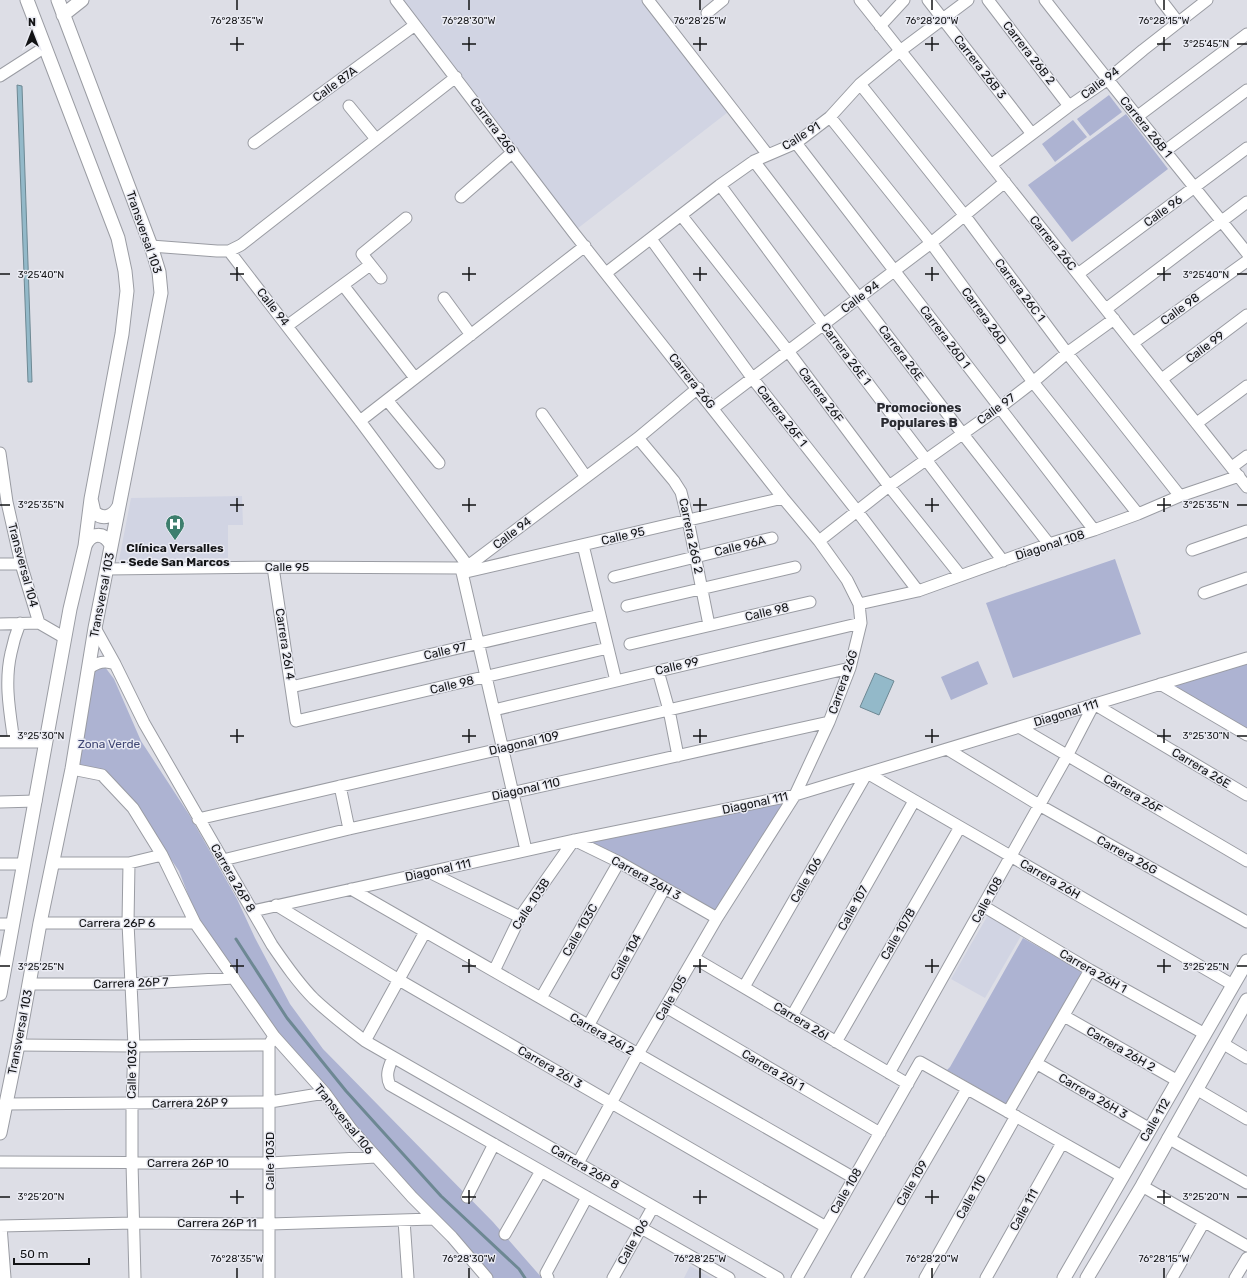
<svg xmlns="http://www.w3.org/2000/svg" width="1247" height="1278" font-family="Rubik,sans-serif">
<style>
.built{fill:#d1d4e3}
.green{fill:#adb3d2}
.water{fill:#93b9c9;stroke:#6d8893}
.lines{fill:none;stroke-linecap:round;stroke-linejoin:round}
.stream{stroke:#6d8893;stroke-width:3}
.minor-casing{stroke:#9a9ca3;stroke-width:13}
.tertiary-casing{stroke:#9a9ca3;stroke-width:15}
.minor{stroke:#fff;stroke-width:11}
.tertiary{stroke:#fff;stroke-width:13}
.ticks{fill:none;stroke:#131416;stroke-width:1.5}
.labels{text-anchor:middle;stroke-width:3;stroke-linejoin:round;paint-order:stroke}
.street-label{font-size:12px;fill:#131416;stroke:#eaebf3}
.poi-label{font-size:12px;font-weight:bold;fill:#131416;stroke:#eaebf3}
.park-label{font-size:12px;fill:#414875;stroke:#eaebf3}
.neighbourhood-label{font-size:13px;font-weight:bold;fill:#2a2b31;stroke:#eaebf3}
.ticks-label{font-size:10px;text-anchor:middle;fill:#131416;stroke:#eaebf3;stroke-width:3;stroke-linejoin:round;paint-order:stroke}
</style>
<rect width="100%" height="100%" fill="#dddee6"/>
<path class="built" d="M396,0H648L732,109L573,232Z
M242,496L243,525H228V558L119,560L131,498Z
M988,915L1022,934L985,998L951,979Z
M690,1266L712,1278H684Z"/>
<path class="green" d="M1109,95L1122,112L1090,136L1077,119Z
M1126,114L1168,169L1072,242L1028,185Z
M1073,120L1087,137L1055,162L1042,144Z
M1115,559L1141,634L1013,678L986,603Z
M1247,658V735L1160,684Z
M978,661L988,684L951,700L941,677Z
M105,667L114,679L141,741L190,816L237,899L255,938L290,1004L323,1049L493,1222L542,1278H486L276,1034L198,920L179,871L134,806L104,774L74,767L90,671Z
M795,795L717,918L574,840Z
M1023,938L1083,972L1006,1104L947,1070L950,1067Z"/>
<path class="water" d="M17,85L22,86L32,382H28Z
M875,673L894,681L879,715L860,707Z"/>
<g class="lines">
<path class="stream" d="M236,939L287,1018L346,1091L441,1196L519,1269L525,1278"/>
<g class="minor-casing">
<path id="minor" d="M396,0L573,232L783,498L819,541L847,580L859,604L861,623L850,668L829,722L795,795L717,918L638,1054L578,1163
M648,0L768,155
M860,0L1247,487
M928,0L1032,134
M988,0L1069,106
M1045,0C1111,85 1180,169 1247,253
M1161,0L1178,22
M707,13L723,0
M880,26L904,0
M0,76L45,47
M860,84L965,216L1067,353L1180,496
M349,106L376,139
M1138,116L1247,34
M830,117L931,243L1033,382L1138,514
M254,143L415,25
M796,143L1094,530
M1165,151L1247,90
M754,161L962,433L1049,544
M991,165L1069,106L1107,80L1143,50L1207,0
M720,185L823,324L1003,561
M461,197L513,152
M681,215L788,351L889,486L960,575
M651,239L753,379L857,511L918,591
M151,246L217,251H229L241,245L456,77
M229,251L360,421L468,566
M606,273L720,185L754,161L796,143L830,117L860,84L900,51L968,0
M1078,274L1247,148
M381,278L362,254L406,218
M343,285L415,378
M444,298L471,335
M1106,309L1247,202
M287,326L370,265
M1133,343L1247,261
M1162,379L1247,315
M387,400L439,463
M713,408L931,243L1005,182
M542,414L586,477
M360,421L585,246
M1197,423L1247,386
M638,438L674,481L681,492L688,520L709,625
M0,453L7,502L21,564L39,623L65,638
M1232,467L1247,456
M819,541L889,486L999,408L1033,382L1067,353L1114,319
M583,545L616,681
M1192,550L1247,531
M0,564H21
M273,567L296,721L608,648
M461,568L526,850
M106,569L273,567L461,568L468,566L638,438L698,388
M462,573L783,498
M614,577L772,538
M1204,593L1247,578
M859,604L918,591L1049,544L1094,530L1138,514L1180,496L1239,476
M627,606L795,567
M0,624L39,623
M95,628L115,664L144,723L272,945C285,964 298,983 314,999C330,1014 348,1028 365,1041L778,1278
M630,644L810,602
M88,669C97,662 105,660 115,664
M658,671L669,710L678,756
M1160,684L1247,735
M291,687L600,615
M494,710L861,623
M1019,727L1247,861
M0,742H46
M14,742C10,713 4,683 11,653C13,643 16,633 20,623
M947,749L1039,805L1247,922
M72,769L102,775L133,808L162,855L195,923L274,1036L325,1093L352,1130L412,1197L452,1237L487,1278
M340,786L349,829
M0,802L36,801
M198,819L850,668
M574,840L619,862L717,918
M223,860L349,829L829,722
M52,863H129L162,855
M129,863L128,923L134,1046L132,1103V1163L135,1278
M0,864H24
M429,872L520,917
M351,889L854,1178
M276,905L399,980L826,1227
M983,906L1090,970L1205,1034
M253,911L574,840L795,795L1247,658
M40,923H195
M0,924H13
M694,958L908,1084
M494,971L520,917L574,840
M29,984H131L234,978
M744,987L867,773L1233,985
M541,998L619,862
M666,1007L880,1133
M792,1016L914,801
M1064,1016L1178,1081
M588,1026L664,889
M365,1041L425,932
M836,1042L960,827
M1222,1043L1247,1058
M18,1045L134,1046L269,1045L274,1036
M269,1045V1278
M393,1057C389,1067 385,1075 390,1085L729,1278
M1036,1063L1150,1129
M889,1073L1067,756L1094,704L1247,795
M1196,1089L1247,1119
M6,1104L270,1102L325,1093
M1008,1112L1090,970
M1168,1138L1247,1183
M0,1162L270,1163L376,1157
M1142,1186L1247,1246
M467,1197L494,1144
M404,1220L408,1278
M0,1226L134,1223L270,1224L433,1219
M1,1226L5,1278
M505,1234L541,1171
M548,1278L546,1273L587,1197
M613,1278L653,1207
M797,1278L920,1062L1123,1177
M857,1278L967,1089
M925,1278L1016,1116
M986,1278L1062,1143
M1172,1278L1204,1222
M1235,1278L1247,1258"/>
</g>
<g class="tertiary-casing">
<path id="tertiary" d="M63,15L82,0
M91,499L94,512C103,521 114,516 119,506
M85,546C91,532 104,532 111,545
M0,994L70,609L85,546L91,499L122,334L127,291L125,271L118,238L27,0
M0,1133L18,1045L40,923L72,769L95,628L161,293L159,272L151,246L58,0
M1064,1278L1247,961
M1087,1278L1142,1186L1247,1000"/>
</g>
<use href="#minor" class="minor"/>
<use href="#tertiary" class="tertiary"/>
</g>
<path class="ticks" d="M237,0V10M469,0V10M700,0V10M932,0V10M1164,0V10M237,37V51M469,37V51M700,37V51M932,37V51M1164,37V51M230,44H244M462,44H476M693,44H707M925,44H939M1157,44H1171M1237,44H1247M237,267V281M469,267V281M700,267V281M932,267V281M1164,267V281M0,274H10M230,274H244M462,274H476M693,274H707M925,274H939M1157,274H1171M1237,274H1247M237,498V512M469,498V512M700,498V512M932,498V512M1164,498V512M0,505H10M230,505H244M462,505H476M693,505H707M925,505H939M1157,505H1171M1237,505H1247M237,729V743M469,729V743M700,729V743M932,729V743M1164,729V743M0,736H10M230,736H244M462,736H476M693,736H707M925,736H939M1157,736H1171M1237,736H1247M237,959V973M469,959V973M700,959V973M932,959V973M1164,959V973M0,966H10M230,966H244M462,966H476M693,966H707M925,966H939M1157,966H1171M1237,966H1247M237,1190V1204M469,1190V1204M700,1190V1204M932,1190V1204M1164,1190V1204M0,1197H10M230,1197H244M462,1197H476M693,1197H707M925,1197H939M1157,1197H1171M1237,1197H1247M237,1268V1278M469,1268V1278M700,1268V1278M932,1268V1278M1164,1268V1278"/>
<defs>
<g id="hospital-pin" transform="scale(1)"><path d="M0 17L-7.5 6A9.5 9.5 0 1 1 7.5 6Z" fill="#3d7e6d" stroke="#eaebf3"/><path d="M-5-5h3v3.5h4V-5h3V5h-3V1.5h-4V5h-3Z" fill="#fff"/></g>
</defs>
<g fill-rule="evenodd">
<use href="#hospital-pin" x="175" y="524"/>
</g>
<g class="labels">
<g class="street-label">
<text transform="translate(1029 53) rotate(52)" y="4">Carrera 26B 2</text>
<text transform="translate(980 67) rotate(52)" y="4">Carrera 26B 3</text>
<text transform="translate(1100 83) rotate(-37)" y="4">Calle 94</text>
<text transform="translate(335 84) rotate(-36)" y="4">Calle 87A</text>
<text transform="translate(493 126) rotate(53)" y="4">Carrera 26G</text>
<text transform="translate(1146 127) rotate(51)" y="4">Carrera 26B 1</text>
<text transform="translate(801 136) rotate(-32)" y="4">Calle 91</text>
<text transform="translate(1163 211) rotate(-36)" y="4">Calle 96</text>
<text transform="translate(144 232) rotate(71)" y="4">Transversal 103</text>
<text transform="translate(1053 243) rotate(51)" y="4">Carrera 26C</text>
<text transform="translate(1020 290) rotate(53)" y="4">Carrera 26C 1</text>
<text transform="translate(860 297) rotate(-37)" y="4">Calle 94</text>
<text transform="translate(273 307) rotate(52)" y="4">Calle 94</text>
<text transform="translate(1180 309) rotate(-36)" y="4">Calle 98</text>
<text transform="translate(984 316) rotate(54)" y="4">Carrera 26D</text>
<text transform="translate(945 337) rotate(53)" y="4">Carrera 26D 1</text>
<text transform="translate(1205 347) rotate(-37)" y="4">Calle 99</text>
<text transform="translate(901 353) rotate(53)" y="4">Carrera 26E</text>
<text transform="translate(846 354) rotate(53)" y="4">Carrera 26E 1</text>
<text transform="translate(692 381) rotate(52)" y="4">Carrera 26G</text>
<text transform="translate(821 395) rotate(53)" y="4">Carrera 26F</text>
<text transform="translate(996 409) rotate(-36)" y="4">Calle 97</text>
<text transform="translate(782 416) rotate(52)" y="4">Carrera 26F 1</text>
<text transform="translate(512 533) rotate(-37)" y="4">Calle 94</text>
<text transform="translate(623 536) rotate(-13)" y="4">Calle 95</text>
<text transform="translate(691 536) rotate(78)" y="4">Carrera 26G 2</text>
<text transform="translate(1050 545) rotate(-18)" y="4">Diagonal 108</text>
<text transform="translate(740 546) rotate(-14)" y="4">Calle 96A</text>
<text transform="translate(23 565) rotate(75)" y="4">Transversal 104</text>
<text x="287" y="571">Calle 95</text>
<text transform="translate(102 595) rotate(-79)" y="4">Transversal 103</text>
<text transform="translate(767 612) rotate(-13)" y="4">Calle 98</text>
<text transform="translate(285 644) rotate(81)" y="4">Carrera 26I 4</text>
<text transform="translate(445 651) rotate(-13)" y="4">Calle 97</text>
<text transform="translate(677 666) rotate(-13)" y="4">Calle 99</text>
<text transform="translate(843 682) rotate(-71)" y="4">Carrera 26G</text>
<text transform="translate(452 685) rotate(-13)" y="4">Calle 98</text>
<text transform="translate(1066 713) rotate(-17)" y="4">Diagonal 111</text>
<text transform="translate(524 743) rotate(-13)" y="4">Diagonal 109</text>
<text transform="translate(1201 768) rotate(31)" y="4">Carrera 26E</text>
<text transform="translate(526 789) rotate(-12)" y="4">Diagonal 110</text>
<text transform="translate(1133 794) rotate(30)" y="4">Carrera 26F</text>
<text transform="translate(755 803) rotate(-12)" y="4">Diagonal 111</text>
<text transform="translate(1127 855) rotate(29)" y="4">Carrera 26G</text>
<text transform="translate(438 870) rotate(-12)" y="4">Diagonal 111</text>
<text transform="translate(233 878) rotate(60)" y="4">Carrera 26P 8</text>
<text transform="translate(646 878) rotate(29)" y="4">Carrera 26H 3</text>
<text transform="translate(1050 879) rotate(30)" y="4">Carrera 26H</text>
<text transform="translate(806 880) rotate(-60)" y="4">Calle 106</text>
<text transform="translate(987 900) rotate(-61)" y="4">Calle 108</text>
<text transform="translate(531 904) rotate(-57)" y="4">Calle 103B</text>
<text transform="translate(853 908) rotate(-61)" y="4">Calle 107</text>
<text x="117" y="927">Carrera 26P 6</text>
<text transform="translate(580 930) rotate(-60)" y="4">Calle 103C</text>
<text transform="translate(898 934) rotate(-60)" y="4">Calle 107B</text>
<text transform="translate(626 957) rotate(-61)" y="4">Calle 104</text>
<text transform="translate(1093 971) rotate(30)" y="4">Carrera 26H 1</text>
<text transform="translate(131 983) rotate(-2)" y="4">Carrera 26P 7</text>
<text transform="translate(671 998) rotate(-60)" y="4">Calle 105</text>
<text transform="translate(801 1021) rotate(31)" y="4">Carrera 26I</text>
<text transform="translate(20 1032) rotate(-79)" y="4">Transversal 103</text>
<text transform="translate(602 1034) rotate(30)" y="4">Carrera 26I 2</text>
<text transform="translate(1121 1049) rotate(30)" y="4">Carrera 26H 2</text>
<text transform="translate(550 1067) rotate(30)" y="4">Carrera 26I 3</text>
<text transform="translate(132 1070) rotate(-89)" y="4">Calle 103C</text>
<text transform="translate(773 1070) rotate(30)" y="4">Carrera 26I 1</text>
<text transform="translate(1093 1096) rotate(30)" y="4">Carrera 26H 3</text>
<text transform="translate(190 1103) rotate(-1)" y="4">Carrera 26P 9</text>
<text transform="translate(344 1119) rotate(51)" y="4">Transversal 106</text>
<text transform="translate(1155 1120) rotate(-60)" y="4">Calle 112</text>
<text transform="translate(270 1161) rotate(-90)" y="4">Calle 103D</text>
<text x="188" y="1167">Carrera 26P 10</text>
<text transform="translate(585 1167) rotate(30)" y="4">Carrera 26P 8</text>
<text transform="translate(912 1183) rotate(-60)" y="4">Calle 109</text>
<text transform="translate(846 1191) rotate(-60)" y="4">Calle 108</text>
<text transform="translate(971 1197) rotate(-61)" y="4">Calle 110</text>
<text transform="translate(1024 1210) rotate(-61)" y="4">Calle 111</text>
<text x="217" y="1227">Carrera 26P 11</text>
<text transform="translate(633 1242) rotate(-61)" y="4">Calle 106</text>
</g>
<g class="poi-label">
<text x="175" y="552">Clínica Versalles<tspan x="175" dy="14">- Sede San Marcos</tspan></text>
</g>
<g class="park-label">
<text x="109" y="748">Zona Verde</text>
</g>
<g class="neighbourhood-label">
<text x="919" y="412">Promociones<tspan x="919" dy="15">Populares B</tspan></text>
</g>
</g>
<g class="ticks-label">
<text x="237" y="24">76°28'35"W</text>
<text x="469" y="24">76°28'30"W</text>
<text x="700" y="24">76°28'25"W</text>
<text x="932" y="24">76°28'20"W</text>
<text x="1164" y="24">76°28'15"W</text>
<text x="1206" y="47">3°25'45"N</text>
<text x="41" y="278">3°25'40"N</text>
<text x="1206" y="278">3°25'40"N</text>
<text x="41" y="508">3°25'35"N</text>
<text x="1206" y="508">3°25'35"N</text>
<text x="41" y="739">3°25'30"N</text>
<text x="1206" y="739">3°25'30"N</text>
<text x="41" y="970">3°25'25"N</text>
<text x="1206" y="970">3°25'25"N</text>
<text x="41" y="1200">3°25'20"N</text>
<text x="1206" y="1200">3°25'20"N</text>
<text x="237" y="1262">76°28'35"W</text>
<text x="469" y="1262">76°28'30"W</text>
<text x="700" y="1262">76°28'25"W</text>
<text x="932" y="1262">76°28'20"W</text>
<text x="1164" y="1262">76°28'15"W</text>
</g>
<g transform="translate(32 32)" stroke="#eaebf3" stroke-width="3" paint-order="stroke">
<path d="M0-3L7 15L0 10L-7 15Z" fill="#131416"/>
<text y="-6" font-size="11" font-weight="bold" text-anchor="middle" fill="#131416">N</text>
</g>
<path d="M14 1258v6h75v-6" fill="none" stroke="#131416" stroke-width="2"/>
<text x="20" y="1258" font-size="12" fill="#131416" stroke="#eaebf3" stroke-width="3" paint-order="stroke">50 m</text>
</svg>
